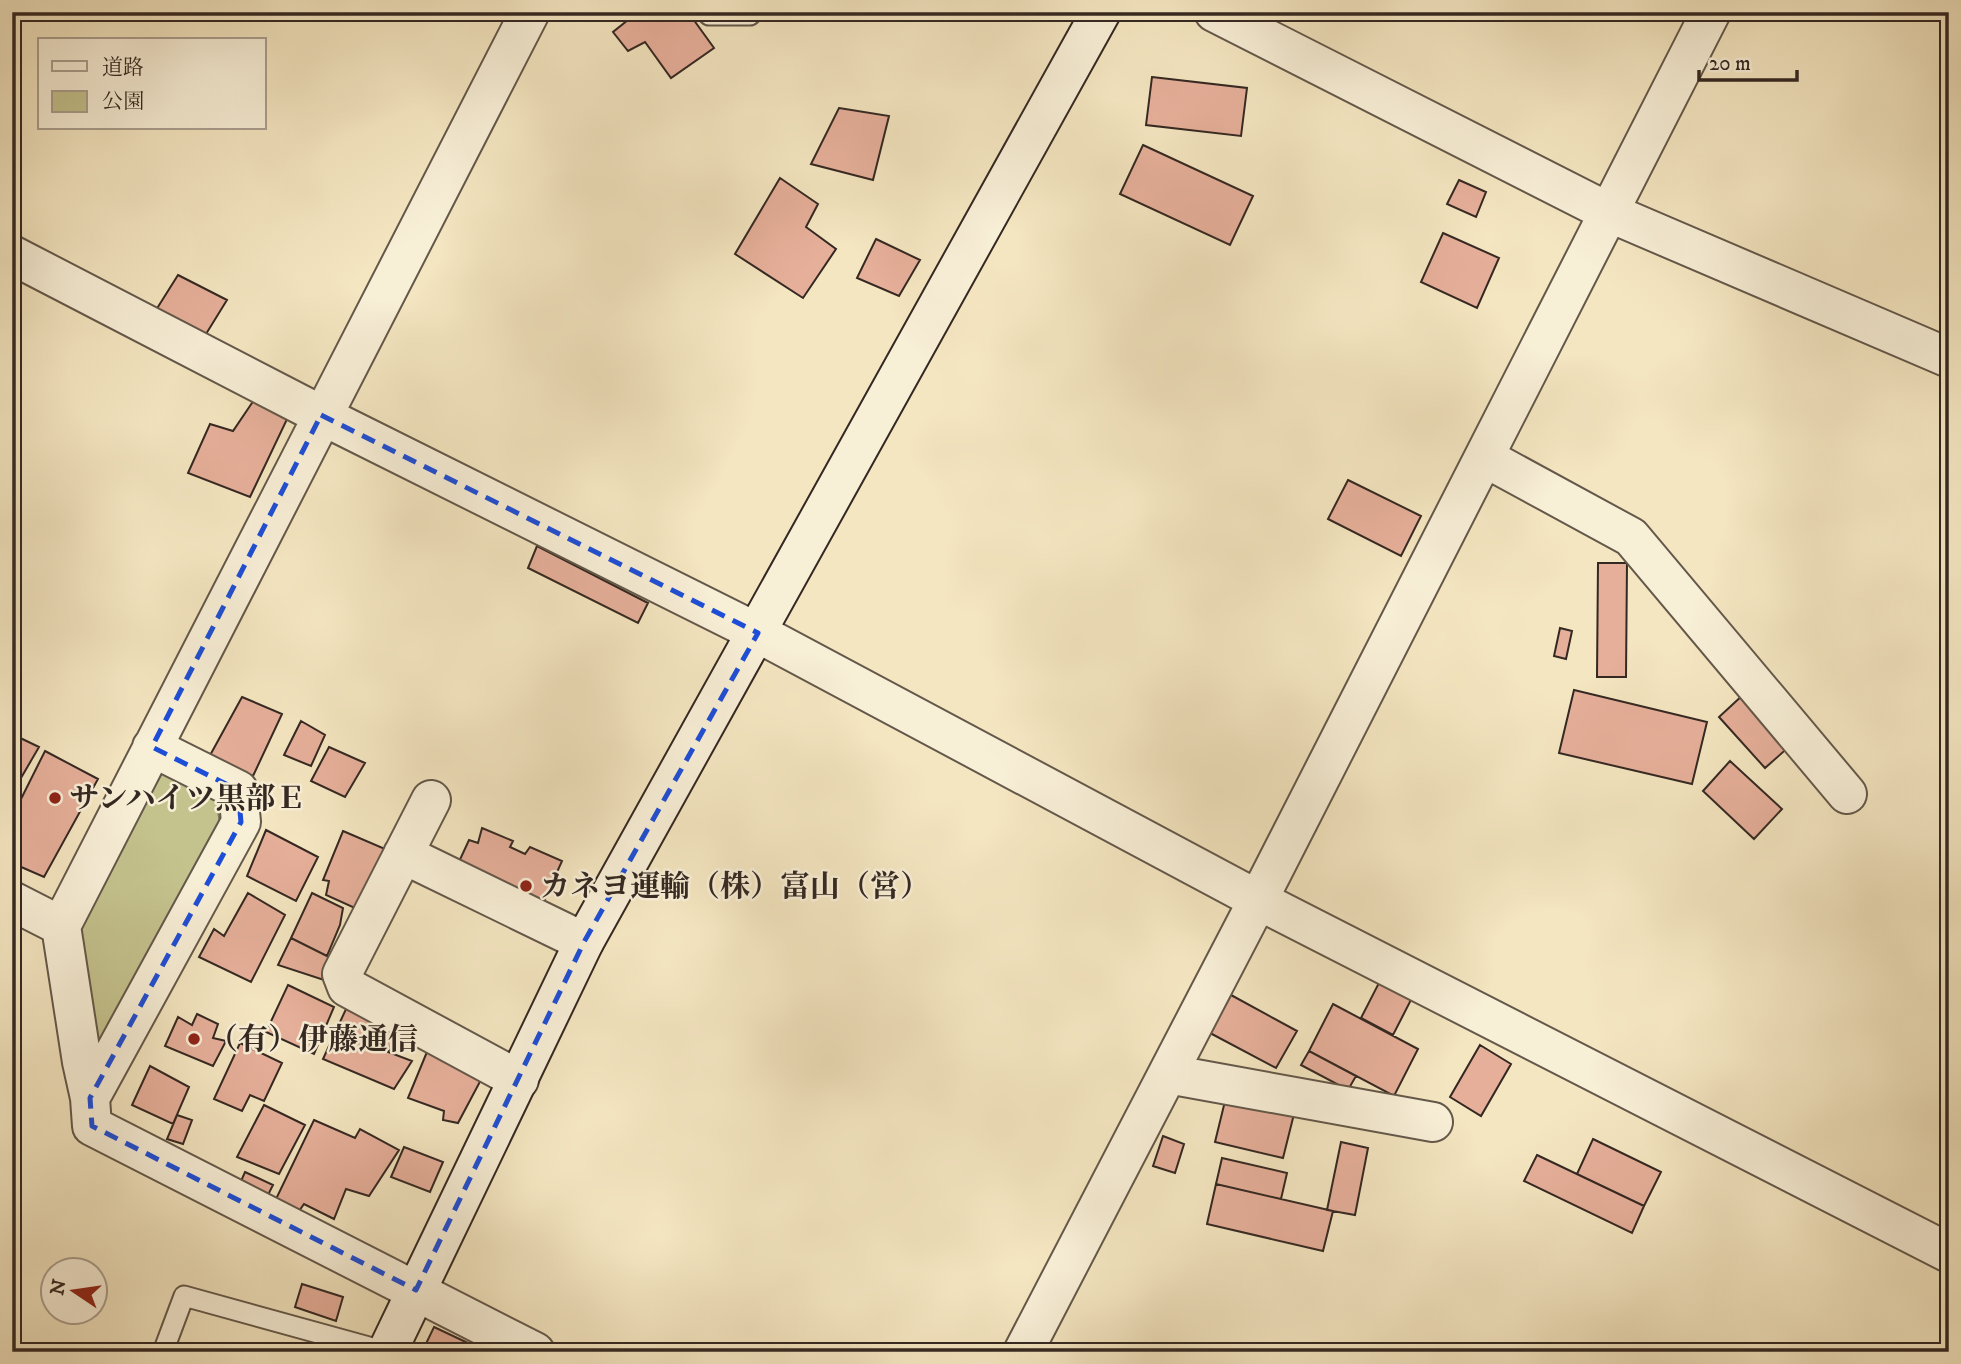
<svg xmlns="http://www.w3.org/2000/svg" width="1961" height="1364" font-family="'IM FELL DW Pica','Noto Serif JP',serif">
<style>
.green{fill:#c4c28d;stroke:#7c7558;stroke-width:2}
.building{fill:#e6af9a;stroke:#342822;stroke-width:2}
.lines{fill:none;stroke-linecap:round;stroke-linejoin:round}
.lane-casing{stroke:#64584a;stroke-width:23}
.street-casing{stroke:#64584a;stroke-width:42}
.secondary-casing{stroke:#342822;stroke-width:42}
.lane{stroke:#f8efd7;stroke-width:19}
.street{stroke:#f8efd7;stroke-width:38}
.secondary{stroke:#f8efd7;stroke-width:38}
.marked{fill:none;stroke:#1d4ed8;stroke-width:5;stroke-dasharray:14 9;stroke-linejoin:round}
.poi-dot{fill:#8f2418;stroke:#f8efd7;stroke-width:2.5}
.labels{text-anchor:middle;stroke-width:5;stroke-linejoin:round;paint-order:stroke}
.poi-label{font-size:30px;font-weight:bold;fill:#342822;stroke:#f8efd7;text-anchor:start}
</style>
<rect width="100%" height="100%" fill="#f4e6c1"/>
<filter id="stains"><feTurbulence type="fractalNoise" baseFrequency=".00286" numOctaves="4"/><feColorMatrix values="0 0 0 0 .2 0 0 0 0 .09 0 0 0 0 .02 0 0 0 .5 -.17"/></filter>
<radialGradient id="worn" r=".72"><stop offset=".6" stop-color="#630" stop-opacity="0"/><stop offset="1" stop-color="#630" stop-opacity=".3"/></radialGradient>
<path class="green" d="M162,773L216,800L221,828L103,1048L91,1045L73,934Z"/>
<path class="building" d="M638,12H688L714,48L671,78L645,42L628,51L613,32Z
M1152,77L1247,88L1241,136L1146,125Z
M839,108L889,116L873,180L811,164Z
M1143,145L1253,196L1230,245L1120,194Z
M780,178L818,204L806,227L836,249L803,298L735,254Z
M1459,180L1486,192L1476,217L1447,204Z
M1443,233L1499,258L1477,308L1421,282Z
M876,239L920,260L899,296L857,278Z
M178,275L227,300L206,334L156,310Z
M256,397L289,415L250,497L188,473L210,424L233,431Z
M1348,480L1421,516L1401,556L1328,519Z
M537,546L648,603L638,623L528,568Z
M1598,563H1627L1626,677H1597Z
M1560,628L1572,631L1566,659L1554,656Z
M1574,690L1707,722L1692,784L1559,753Z
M1744,694L1791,745L1765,768L1719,717Z
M242,697L282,714L253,776L208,759Z
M301,721L325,735L311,766L284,755Z
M12,734L39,747L14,790L12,789Z
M329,747L365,763L345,797L311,781Z
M45,751L98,779L44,877L12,863V817Z
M1730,761L1782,809L1754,839L1703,791Z
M482,828L513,841L510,847L525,854L530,847L562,861L542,906L457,866L469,840L478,843Z
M266,830L318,857L296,901L247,876Z
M343,831L385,849L357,909L326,895L329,881L323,880Z
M248,893L285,915L251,982L199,957L214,929L224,936Z
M312,893L343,908L340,925L327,956L291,938Z
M291,938L331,958L324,980L278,965Z
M1383,975L1415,992L1393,1035L1361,1018Z
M288,985L334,1007L314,1054L266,1032Z
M1231,995L1297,1031L1276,1068L1210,1033Z
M1333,1004L1418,1049L1394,1096L1309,1051Z
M346,1009L397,1032L388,1052L412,1061L394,1089L323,1059Z
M197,1014L218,1024L213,1038L226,1041L213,1066L165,1046L178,1017L192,1025Z
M240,1043L282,1063L264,1101L250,1095L242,1111L214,1099Z
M1480,1045L1511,1064L1481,1116L1450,1097Z
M429,1047L483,1076L458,1123L443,1120L444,1111L408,1098Z
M1309,1051L1356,1076L1348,1090L1301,1065Z
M150,1066L189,1087L173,1124L132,1105Z
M1226,1097L1294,1114L1283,1158L1215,1142Z
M264,1105L305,1125L279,1174L237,1157Z
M177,1115L192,1120L183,1144L167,1139Z
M314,1120L355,1138L360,1129L399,1150L369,1196L346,1189L334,1219L304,1204L299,1211L276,1199Z
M1163,1136L1184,1144L1175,1173L1153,1166Z
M1593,1139L1661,1172L1644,1206L1577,1174Z
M1341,1142L1368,1148L1355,1215L1327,1210Z
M404,1147L443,1162L430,1192L391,1177Z
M1537,1155L1644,1206L1632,1233L1524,1181Z
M1222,1158L1287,1173L1281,1199L1216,1184Z
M245,1172L273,1185L268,1195L241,1181Z
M1216,1184L1333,1211L1323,1251L1207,1224Z
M302,1284L343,1297L336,1321L295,1307Z
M434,1327L487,1352H422Z"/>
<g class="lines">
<g class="lane-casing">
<path id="lane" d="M706,12L709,15H750L753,12
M163,1352L184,1296L387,1352"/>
</g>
<g class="street-casing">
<path id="street" d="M530,12L61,926L82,1062L90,1098L92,1126L535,1352
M1214,12L1608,212L1949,358
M12,255L321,415L758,633L1258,900L1949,1253
M1484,457L1631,537L1847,794
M431,800L342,974L347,987L519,1080
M403,854L584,942
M12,901L61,926
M1168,1074L1433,1122
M90,1098L241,822L238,790L152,747
M1023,1352L1258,900L1711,12"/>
</g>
<g class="secondary-casing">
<path id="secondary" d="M387,1352L584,942L1101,12"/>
</g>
<use href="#lane" class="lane"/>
<use href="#street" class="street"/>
<use href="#secondary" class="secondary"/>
</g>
<path class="marked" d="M321,415L758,633L584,942L416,1290L92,1126L90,1098L241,822L238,790L152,747Z"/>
<g class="poi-dot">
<circle cx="55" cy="798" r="7"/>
<circle cx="526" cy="886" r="7"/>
<circle cx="194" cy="1039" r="7"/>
</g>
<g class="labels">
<g class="poi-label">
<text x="69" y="808">サンハイツ黒部Ｅ</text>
<text x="540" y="896">カネヨ運輸（株）富山（営）</text>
<text x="208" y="1049">（有）伊藤通信</text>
</g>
</g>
<rect width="1961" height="1364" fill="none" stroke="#f4e6c1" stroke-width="42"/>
<rect x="14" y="14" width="1933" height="1336" fill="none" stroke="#342822" stroke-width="3.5"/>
<rect x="21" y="21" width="1919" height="1322" fill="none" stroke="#342822" stroke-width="2"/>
<rect x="38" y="38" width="228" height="91" fill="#f8efd7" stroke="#aa9f8f" stroke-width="2"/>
<rect x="52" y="61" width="35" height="10" fill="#f8efd7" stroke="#aa9f8f" stroke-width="2"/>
<text x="102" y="74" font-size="21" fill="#342822">道路</text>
<rect x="52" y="91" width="35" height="21" fill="#c4c28d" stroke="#aa9f8f" stroke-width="2"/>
<text x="102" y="108" font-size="21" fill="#342822">公園</text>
<g transform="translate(74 1291) rotate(283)"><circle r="33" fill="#f8efd7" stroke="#aa9f8f" stroke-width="2"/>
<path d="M0-5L12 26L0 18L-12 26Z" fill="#8f2418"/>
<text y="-10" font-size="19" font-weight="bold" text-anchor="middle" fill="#342822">N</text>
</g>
<path d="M1699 70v10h98v-10" fill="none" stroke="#342822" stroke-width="3.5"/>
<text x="1709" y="70" font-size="21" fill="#342822" stroke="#f8efd7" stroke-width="5" paint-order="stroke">20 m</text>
<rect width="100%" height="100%" filter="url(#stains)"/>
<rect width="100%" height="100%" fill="url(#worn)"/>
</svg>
